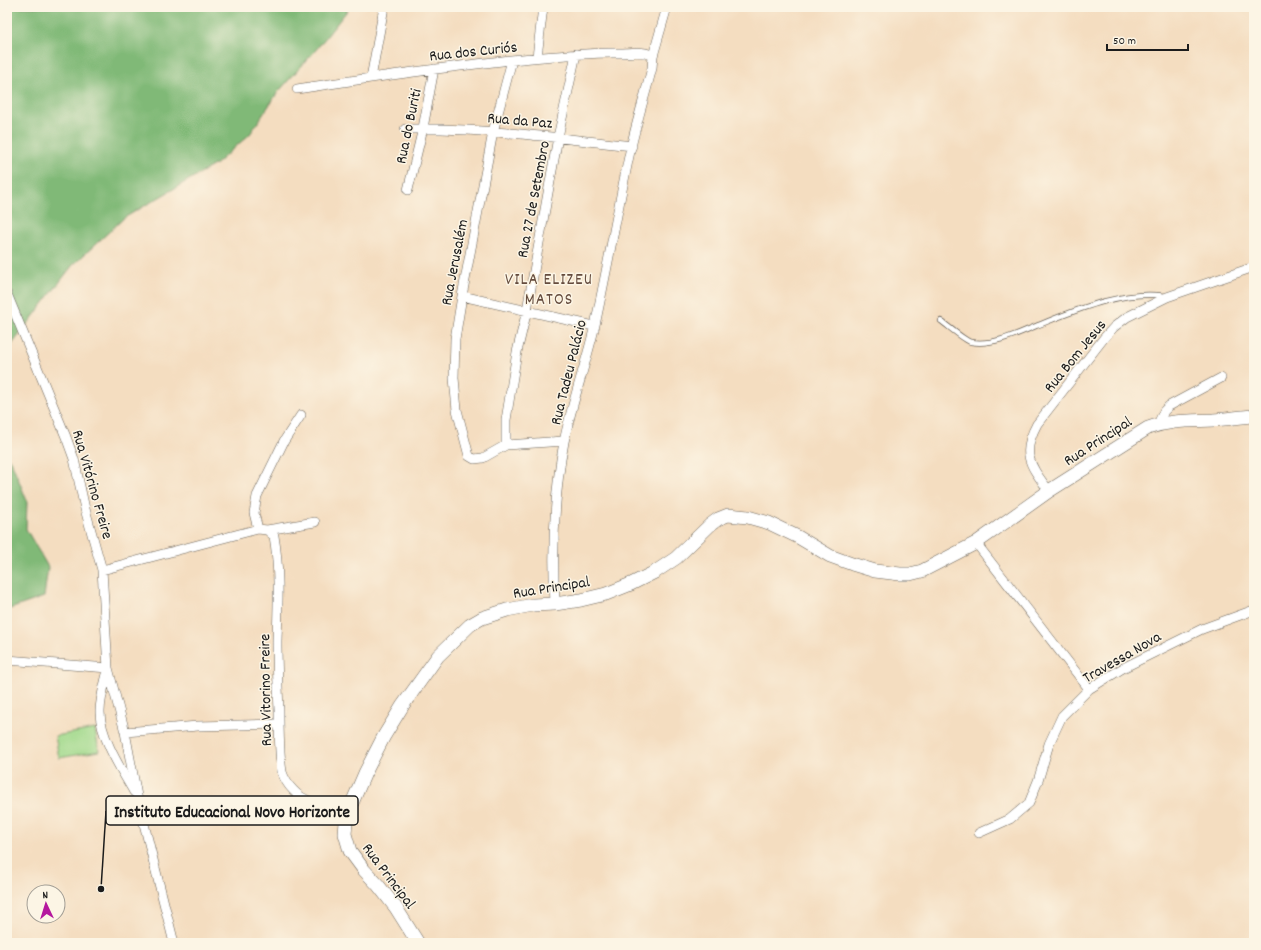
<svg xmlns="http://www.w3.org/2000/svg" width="1261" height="950" font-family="Dekko,sans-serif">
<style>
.green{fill:#a0d98b;stroke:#5e7a54}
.forest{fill:#80b977;stroke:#4e6a4a}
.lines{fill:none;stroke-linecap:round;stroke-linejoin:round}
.lane-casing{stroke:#686055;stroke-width:6}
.street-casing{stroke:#686055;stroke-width:10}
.secondary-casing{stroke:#686055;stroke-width:14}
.lane{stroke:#fff;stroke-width:4.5}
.street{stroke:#fff;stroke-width:9}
.secondary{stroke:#fff;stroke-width:13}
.labels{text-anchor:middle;stroke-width:3;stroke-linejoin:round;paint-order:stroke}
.street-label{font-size:16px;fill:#1c1c1c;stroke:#fcf5e5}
.neighbourhood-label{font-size:17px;letter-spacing:1px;fill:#654c3e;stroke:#fcf5e5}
.leader{fill:none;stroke:#1c1c1c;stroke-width:1.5}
.callout-dot{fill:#1c1c1c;stroke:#fcf5e5;stroke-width:1.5}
.callout{fill:#fcf5e5;stroke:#1c1c1c;stroke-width:1.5}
.callout-label{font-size:17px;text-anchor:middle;font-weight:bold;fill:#1c1c1c}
</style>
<rect width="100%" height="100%" fill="#fcf5e5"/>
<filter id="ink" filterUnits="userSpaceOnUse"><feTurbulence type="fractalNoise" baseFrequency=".025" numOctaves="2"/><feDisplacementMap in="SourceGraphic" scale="8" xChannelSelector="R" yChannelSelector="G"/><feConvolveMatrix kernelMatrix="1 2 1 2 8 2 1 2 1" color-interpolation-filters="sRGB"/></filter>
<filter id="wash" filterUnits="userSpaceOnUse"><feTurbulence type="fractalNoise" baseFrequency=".012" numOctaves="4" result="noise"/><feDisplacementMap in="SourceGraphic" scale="16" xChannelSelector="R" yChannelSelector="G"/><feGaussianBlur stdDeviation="0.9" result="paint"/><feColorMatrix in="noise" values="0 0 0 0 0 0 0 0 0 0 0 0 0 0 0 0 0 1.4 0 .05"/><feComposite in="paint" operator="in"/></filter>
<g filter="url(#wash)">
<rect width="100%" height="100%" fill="#f4ddc0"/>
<path class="green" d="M95,729L99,751L59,758L55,736Z"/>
<path class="forest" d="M7,7H350L315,51L278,92L250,134L216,164L124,218L72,266L7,351Z
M7,457L11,461L27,501L26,529L48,567L44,597L7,610Z"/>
</g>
<g filter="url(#ink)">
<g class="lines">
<g class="lane-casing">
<path id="lane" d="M941,321C947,325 965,341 971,342C992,346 1017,334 1036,326C1074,311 1124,289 1165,296"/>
</g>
<g class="street-casing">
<path id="street" d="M537,57L543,7
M512,60L493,132L462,296L455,339L454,378L457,410L469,456L474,459L483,458L506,445L564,441
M371,78L384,7
M297,89C368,78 439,68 511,60C547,57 584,52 620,53C630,53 645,50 653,56
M7,120V133
M405,129C426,128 446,129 467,130C522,133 577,140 632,146
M408,190L423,128L434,69
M7,294L66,437L74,459L85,509L102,570L108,668L125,732L137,796L174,943
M462,296L594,326
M1158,424L1164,411L1169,406L1221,378
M506,445V420L517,352L527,310L558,137L576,54
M1049,491C1031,466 1020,455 1037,424L1104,338L1114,327L1127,317L1167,297L1254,267
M258,529L254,513L257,496L284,441L301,415
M267,530L274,536C280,571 278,606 277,641C277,665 278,688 279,711C279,731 279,752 282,772C284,778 288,785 293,790C306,805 330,806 349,810
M976,543L1089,689
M102,570L258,529L267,530L315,522
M555,604C552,549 554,495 564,442C572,402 586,364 595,325C608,266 618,206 631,147C637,121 645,95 652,68L653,56L667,7
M7,660L108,668
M108,670C105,683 100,698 100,712C100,737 122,771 134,792
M125,732L198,726L279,724
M979,833L1010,819L1029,803L1038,781L1049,744L1062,716L1089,689L1123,668L1202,629L1254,610"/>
</g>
<g class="secondary-casing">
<path id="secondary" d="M418,943L396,908L378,885L364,870L350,851L345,834L346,822L349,810L365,773L384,736L403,705L438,656L470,625L482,618L507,610L533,605L555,604L581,600L606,594L631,584L655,572L676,558L710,525L718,519L728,515L748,517L769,523L798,537L830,556L852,564L875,571L900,574H910L922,571L976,543L1049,491L1148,428C1170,420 1190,421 1213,420C1227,419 1240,417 1254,416"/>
</g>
<use href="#lane" class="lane"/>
<use href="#street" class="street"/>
<use href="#secondary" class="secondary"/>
</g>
</g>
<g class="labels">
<g class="street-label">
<text transform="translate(473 50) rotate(-6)" y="6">Rua dos Curiós</text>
<text transform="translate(520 119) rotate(5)" y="6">Rua da Paz</text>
<text transform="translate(407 126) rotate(-78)" y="6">Rua do Buriti</text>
<text transform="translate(532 199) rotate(-79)" y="6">Rua 27 de Setembro</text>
<text transform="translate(453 262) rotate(-79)" y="6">Rua Jerusalém</text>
<text transform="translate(1074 355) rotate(-51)" y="6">Rua Bom Jesus</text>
<text transform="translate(567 372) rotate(-76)" y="6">Rua Tadeu Palácio</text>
<text transform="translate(1097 440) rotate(-33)" y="6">Rua Principal</text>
<text transform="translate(94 484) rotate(74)" y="6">Rua Vitórino Freire</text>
<text transform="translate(551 586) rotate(-9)" y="6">Rua Principal</text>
<text transform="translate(1121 656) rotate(-30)" y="6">Travessa Nova</text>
<text transform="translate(264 690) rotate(-91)" y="6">Rua Vitorino Freire</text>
<text transform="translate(390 875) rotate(53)" y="6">Rua Principal</text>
</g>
<g class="neighbourhood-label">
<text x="549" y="284">VILA ELIZEU<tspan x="549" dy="20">MATOS</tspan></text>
</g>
</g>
<path class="leader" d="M101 889L106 811"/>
<circle class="callout-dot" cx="101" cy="889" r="4"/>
<rect class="callout" x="106" y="796" width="252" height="29" rx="4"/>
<g class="callout-label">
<text x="232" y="817">Instituto Educacional Novo Horizonte</text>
</g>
<rect width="1261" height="950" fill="none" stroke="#fcf5e5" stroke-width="24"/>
<g transform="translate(46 904) rotate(356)"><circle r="19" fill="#fcf5e5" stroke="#a29e95"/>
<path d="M0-3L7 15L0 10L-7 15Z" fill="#b5179e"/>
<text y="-6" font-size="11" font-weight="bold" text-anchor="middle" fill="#1c1c1c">N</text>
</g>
<path d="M1107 44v6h81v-6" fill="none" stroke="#1c1c1c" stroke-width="2"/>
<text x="1113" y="44" font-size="12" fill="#1c1c1c" stroke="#fcf5e5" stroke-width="3" paint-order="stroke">50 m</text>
</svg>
